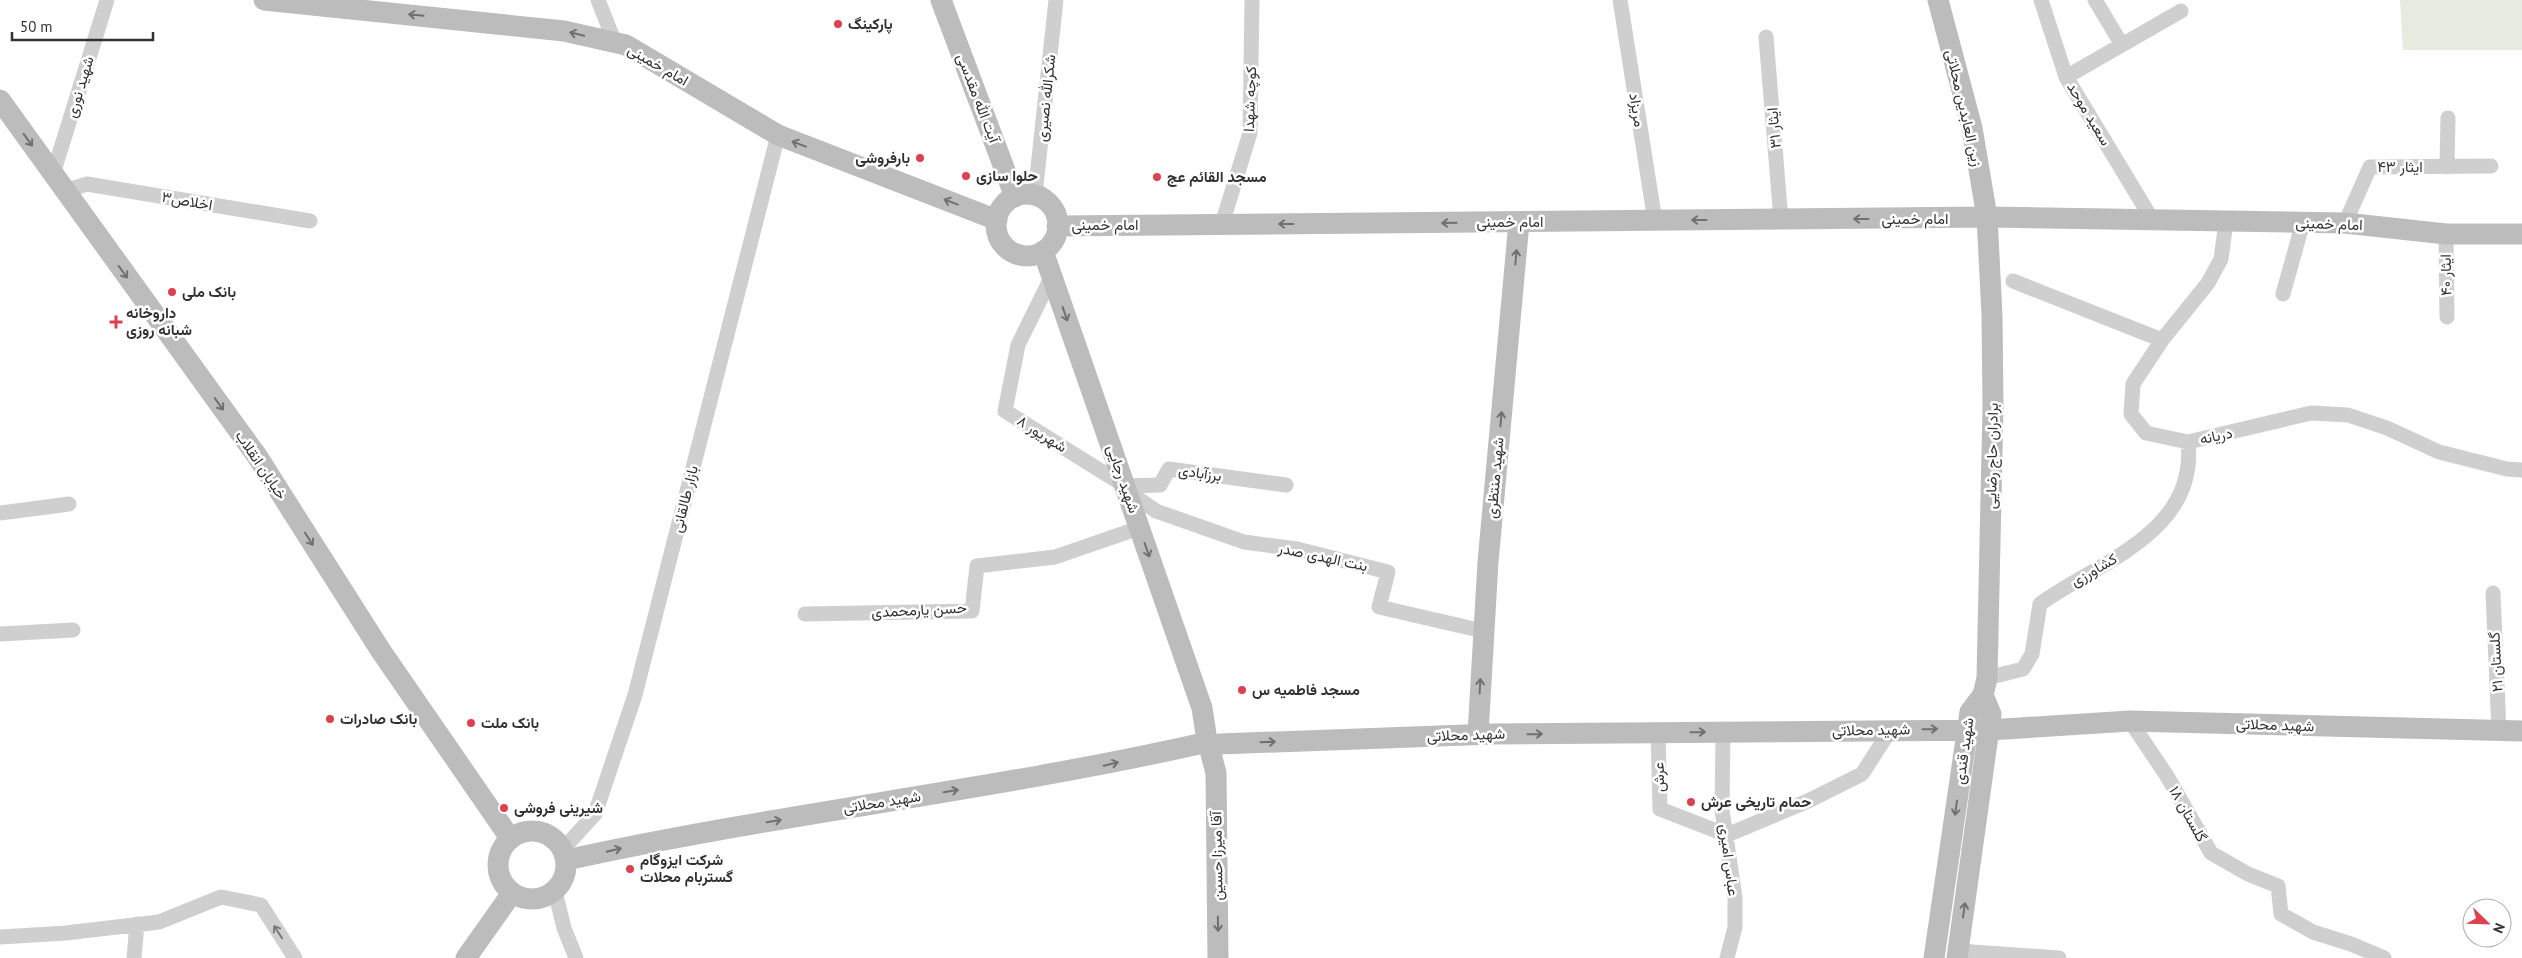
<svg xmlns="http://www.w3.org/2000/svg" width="2522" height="958" font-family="'PT Sans',Vazirmatn,sans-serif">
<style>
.green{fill:#e5ebdf}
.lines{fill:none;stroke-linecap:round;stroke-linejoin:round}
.street{stroke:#cfcfcf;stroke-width:15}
.secondary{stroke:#bcbcbc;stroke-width:21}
.oneway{stroke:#707070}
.oneway2{stroke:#797979}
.poi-dot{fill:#dd404f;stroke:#fff;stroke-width:2}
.labels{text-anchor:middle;stroke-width:5;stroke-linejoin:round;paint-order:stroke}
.poi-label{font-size:15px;font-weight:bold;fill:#323232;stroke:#fff;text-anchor:start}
.street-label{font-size:15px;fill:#323232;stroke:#fff}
</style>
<rect width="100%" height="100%" fill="#fff"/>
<path class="green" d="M2400,0H2522V50H2403Z"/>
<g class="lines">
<path class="street" d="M598,0L615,43
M1620,0L1655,221
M2041,0L2066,77L2153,221
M2095,0L2122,45
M1766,37L1781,220
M2066,77L2181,11
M2447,167L2448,118
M53,174L107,0
M65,191L87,184L310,221
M1035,195L1056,0
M2226,222L2221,259L2208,283L2162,340L2133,384L2131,414L2146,433L2188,442L2311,413L2348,415L2387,428L2439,452L2507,469L2522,470
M2345,223L2370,167L2491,166
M1222,224L1250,133L1252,0
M2446,234L2447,317
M1052,276L1018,345L1005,411L1125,486L1160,485L1169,469L1286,485
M2013,281L2162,340
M2283,294L2303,222
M1127,491L1156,511L1244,542L1297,549L1388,572L1379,607L1483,631
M0,513L69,504
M2493,593L2499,731
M805,614L972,611L977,566L1055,557L1139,528
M0,634L73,630
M1987,678L2023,669L2032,654L2040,604C2098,562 2198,533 2188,442
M2130,721L2167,776L2211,853L2248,874L2278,886L2281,914L2313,932L2351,944L2384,958
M1723,731L1722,810L1735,897V927L1727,958
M1658,732L1660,809L1727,835L1808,801L1862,774L1891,729
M563,849L595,814L635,695L778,135
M555,891L564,928L576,958
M0,937L66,933L159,922L221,897L261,905L295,958
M1958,951L2059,958
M134,958L137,924"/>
<path class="secondary" d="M264,0L564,31L626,45L778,135L997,220
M941,0L1015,197
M0,100L257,456L381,651L510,838
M996 225a31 31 0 1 1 62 0a31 31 0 1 1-62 0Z
M1057,226L1987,217L2345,223L2446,234H2522
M1043,251L1202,708L1206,734
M1478,734L1488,562L1519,222
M1219,744L1493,734L1989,730L2130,721L2522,731
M1211,754L1216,773L1218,958
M498 865a34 34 0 1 1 68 0a34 34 0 1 1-68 0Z
M566,860C775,814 989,791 1199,744
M466,958L512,893
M1934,958L1970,712L1983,695L1987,678L1993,407L1992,315L1987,217L1972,128L1938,0
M1957,958L1991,714L1983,695"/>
</g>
<defs><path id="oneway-shaft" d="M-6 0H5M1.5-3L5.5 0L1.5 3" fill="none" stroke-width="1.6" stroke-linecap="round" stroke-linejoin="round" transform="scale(1.25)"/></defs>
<g class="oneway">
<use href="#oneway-shaft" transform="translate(416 15) rotate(-174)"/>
<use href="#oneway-shaft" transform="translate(577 34) rotate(-167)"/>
<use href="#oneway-shaft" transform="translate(28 140) rotate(54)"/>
<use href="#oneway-shaft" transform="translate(799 144) rotate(-159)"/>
<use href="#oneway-shaft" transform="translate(951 202) rotate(-159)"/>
<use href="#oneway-shaft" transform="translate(1861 219) rotate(180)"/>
<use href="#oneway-shaft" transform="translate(1699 220) rotate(180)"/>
<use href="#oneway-shaft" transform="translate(1449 223) rotate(179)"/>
<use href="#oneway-shaft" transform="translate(1286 224) rotate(180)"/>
<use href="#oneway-shaft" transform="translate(1516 257) rotate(-85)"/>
<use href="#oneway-shaft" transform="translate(123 272) rotate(54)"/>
<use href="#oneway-shaft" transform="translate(1065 314) rotate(71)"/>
<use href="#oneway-shaft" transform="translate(219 404) rotate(54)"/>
<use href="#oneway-shaft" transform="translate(1501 419) rotate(-85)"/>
<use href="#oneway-shaft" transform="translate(309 539) rotate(57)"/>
<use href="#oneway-shaft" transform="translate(1147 550) rotate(71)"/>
<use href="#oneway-shaft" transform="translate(1480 686) rotate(-87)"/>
<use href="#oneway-shaft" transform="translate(1930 729) rotate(-1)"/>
<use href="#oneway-shaft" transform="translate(1698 732) rotate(-1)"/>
<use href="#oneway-shaft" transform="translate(1535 734) rotate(-1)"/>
<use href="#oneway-shaft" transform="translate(1268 742) rotate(-2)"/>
<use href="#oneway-shaft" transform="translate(1111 764) rotate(-13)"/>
<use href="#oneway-shaft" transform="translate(951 791) rotate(-9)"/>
<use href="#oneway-shaft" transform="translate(1956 808) rotate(98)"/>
<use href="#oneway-shaft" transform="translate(774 821) rotate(-10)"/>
<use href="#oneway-shaft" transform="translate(614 850) rotate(-13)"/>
<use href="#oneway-shaft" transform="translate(1964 910) rotate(-82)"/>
<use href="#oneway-shaft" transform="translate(1218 924) rotate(89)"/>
</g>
<use class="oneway2" href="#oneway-shaft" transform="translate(278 932) rotate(-123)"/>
<g class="poi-dot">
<circle cx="838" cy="24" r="5"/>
<circle cx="920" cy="158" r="5"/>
<circle cx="966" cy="176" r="5"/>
<circle cx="1157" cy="177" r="5"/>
<circle cx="172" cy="292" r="5"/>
<path d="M113.5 314.5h5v5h5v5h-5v5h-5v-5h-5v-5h5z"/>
<circle cx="1242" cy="690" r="5"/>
<circle cx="330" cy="719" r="5"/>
<circle cx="471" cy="723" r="5"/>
<circle cx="1691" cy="802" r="5"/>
<circle cx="504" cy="808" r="5"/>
<circle cx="630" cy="869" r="5"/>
</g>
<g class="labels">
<g class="poi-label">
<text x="848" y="29">پارکینگ</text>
<text x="910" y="163" text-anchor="end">بارفروشی</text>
<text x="976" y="181">حلوا سازی</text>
<text x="1167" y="182">مسجد القائم عج</text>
<text x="182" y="297">بانک ملی</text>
<text x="126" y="318">داروخانه<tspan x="126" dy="17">شبانه روزی</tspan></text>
<text x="1252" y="695">مسجد فاطمیه س</text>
<text x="340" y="724">بانک صادرات</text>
<text x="481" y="728">بانک ملت</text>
<text x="1701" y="807">حمام تاریخی عرش</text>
<text x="514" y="813">شیرینی فروشی</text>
<text x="640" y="865">شرکت ایزوگام<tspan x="640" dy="17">گستربام محلات</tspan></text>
</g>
<g class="street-label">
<text transform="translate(658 65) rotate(30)" y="5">امام خمینی</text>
<text transform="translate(80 87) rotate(-73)" y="5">شهید نوری</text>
<text transform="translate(978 98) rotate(69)" y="5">آیت الله مقدسی</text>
<text transform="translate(1046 98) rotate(-84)" y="5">شکرالله نصیری</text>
<text transform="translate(1250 99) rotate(-88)" y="5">کوچه شهدا</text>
<text transform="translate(1964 108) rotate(77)" y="5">زین العابدین محلاتی</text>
<text transform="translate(1637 110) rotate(81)" y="5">مریزاد</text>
<text transform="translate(2089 114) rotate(59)" y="5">سعید موحد</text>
<text transform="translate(1774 128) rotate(-95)" y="5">ایثار ۳۱</text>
<text x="2400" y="172">ایثار ۴۳</text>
<text transform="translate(187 201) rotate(10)" y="5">اخلاص۳</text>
<text x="1915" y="224">امام خمینی</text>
<text x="1510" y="227">امام خمینی</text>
<text transform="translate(2329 224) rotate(2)" y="5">امام خمینی</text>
<text x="1105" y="230">امام خمینی</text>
<text transform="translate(2446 275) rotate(-91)" y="5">ایثار ۴۰</text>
<text transform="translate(1042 434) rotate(32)" y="5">۸ شهریور</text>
<text transform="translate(2216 436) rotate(-12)" y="5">دریانه</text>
<text transform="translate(1992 456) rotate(-89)" y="5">برادران حاج رضایی</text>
<text transform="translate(261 465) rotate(56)" y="5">خیابان انقلاب</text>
<text transform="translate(1200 473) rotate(8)" y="5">برزآبادی</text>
<text transform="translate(1495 478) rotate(-85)" y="5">شهید منتظری</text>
<text transform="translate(1123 479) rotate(71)" y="5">شهید رجایی</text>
<text transform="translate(685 499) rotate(-76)" y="5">بازار طالقانی</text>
<text transform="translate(1323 557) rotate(12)" y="5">بنت الهدی صدر</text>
<text transform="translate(2094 570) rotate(-30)" y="5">کشاورزی</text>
<text transform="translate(919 610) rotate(-3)" y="5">حسن یارمحمدی</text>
<text transform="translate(2496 662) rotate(-93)" y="5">گلستان ۲۱</text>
<text transform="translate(2275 725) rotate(2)" y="5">شهید محلاتی</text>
<text transform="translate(1871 730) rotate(-1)" y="5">شهید محلاتی</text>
<text transform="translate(1466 735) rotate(-2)" y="5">شهید محلاتی</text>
<text transform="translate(1964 751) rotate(-82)" y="5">شهید قندی</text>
<text transform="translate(1659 777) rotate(-91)" y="5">عرش</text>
<text transform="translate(882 802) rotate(-9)" y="5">شهید محلاتی</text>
<text transform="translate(2188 814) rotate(61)" y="5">گلستان ۱۸</text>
<text transform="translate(1217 856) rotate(-91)" y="5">آقا میرزا حسین</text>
<text transform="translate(1729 860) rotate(83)" y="5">عباس امیری</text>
</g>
</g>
<g transform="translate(2487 923) rotate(113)"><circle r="24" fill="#ffffff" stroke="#adadad"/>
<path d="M0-4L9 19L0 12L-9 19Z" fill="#dd404f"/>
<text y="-8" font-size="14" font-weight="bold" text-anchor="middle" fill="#323232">N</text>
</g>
<path d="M12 32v8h141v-8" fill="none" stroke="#323232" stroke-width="2.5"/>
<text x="20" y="32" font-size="15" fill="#323232" stroke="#ffffff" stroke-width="4" paint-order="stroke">50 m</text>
</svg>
